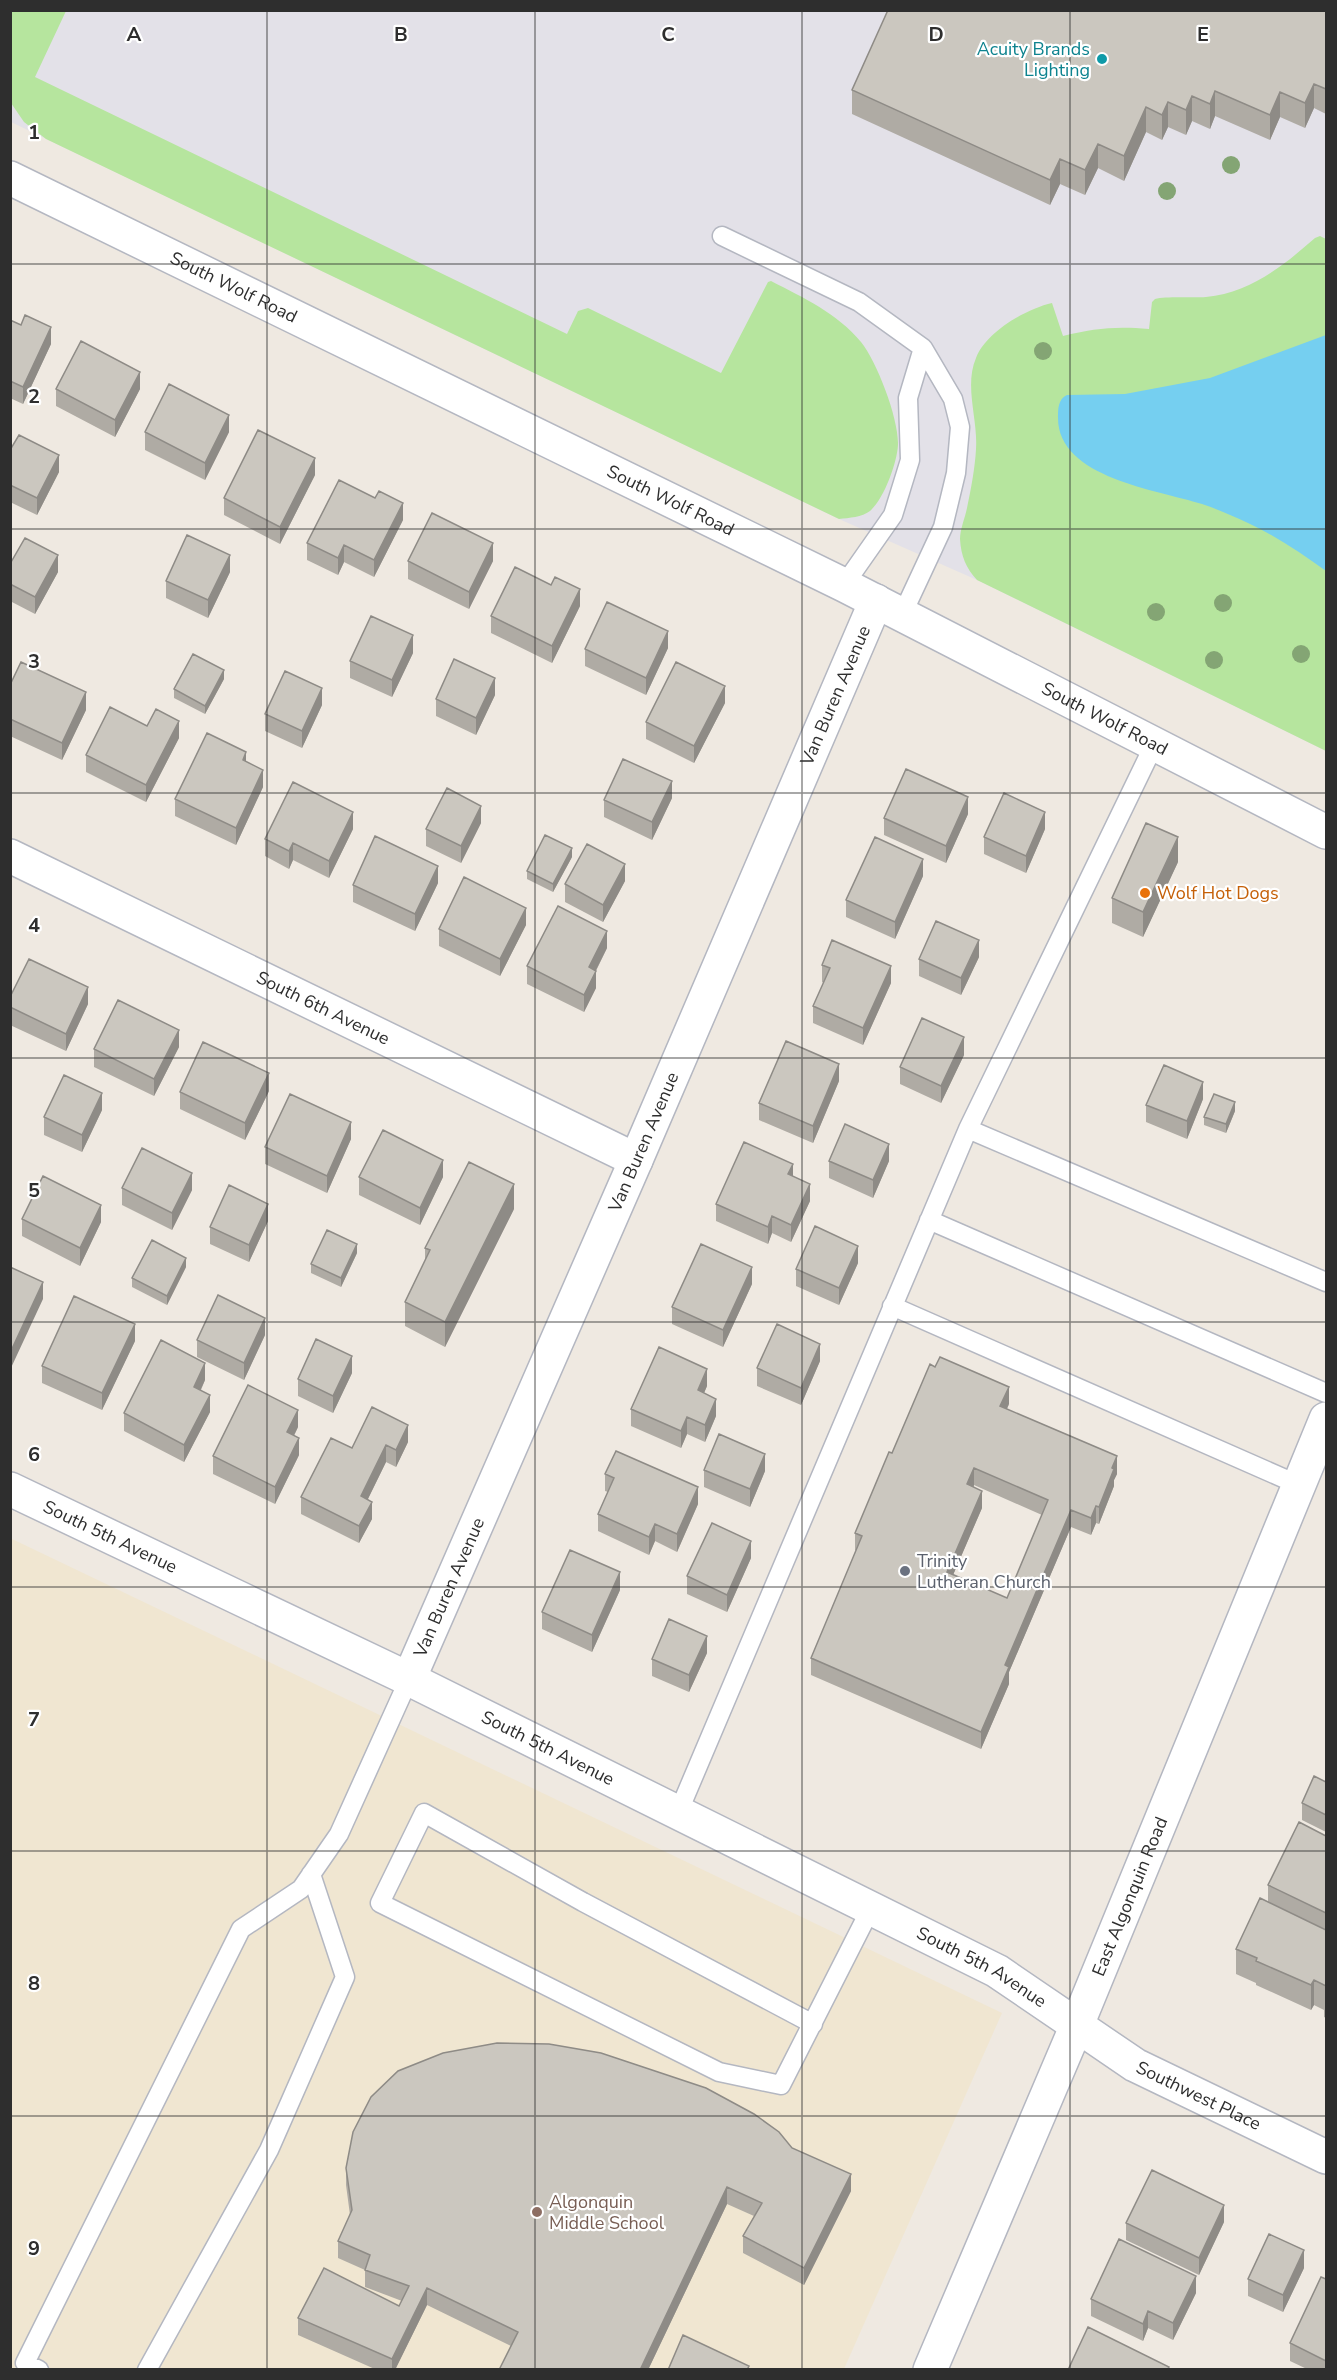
<svg xmlns="http://www.w3.org/2000/svg" width="1337" height="2380" font-family="'Nunito Sans',sans-serif">
<style>
.industrial{fill:#e3e1e8}
.education{fill:#f0e6d1}
.green{fill:#b6e59e}
.water{fill:#75cff0}
.lines{fill:none;stroke-linecap:round;stroke-linejoin:round}
.service-casing{stroke:#b4b7c1;stroke-width:21}
.minor-casing{stroke:#b4b7c1;stroke-width:36}
.tertiary-casing{stroke:#b4b7c1;stroke-width:36}
.secondary-casing{stroke:#b4b7c1;stroke-width:36}
.service{stroke:#fff;stroke-width:18}
.minor{stroke:#fff;stroke-width:33}
.tertiary{stroke:#fff;stroke-width:33}
.secondary{stroke:#fff;stroke-width:33}
.tree{fill:#84a574}
.wall{fill:#afaba4;fill-rule:evenodd}
.shaded-wall{fill:#8e8b86}
.building{fill:#cbc7bf;stroke:#8e8b86;stroke-width:1.5;fill-rule:evenodd}
.grid{fill:none;stroke:#2e2e2e;stroke-width:1.5;stroke-opacity:0.55}
.culture-dot{fill:#0f9aa8;stroke:#fff;stroke-width:2}
.food-dot{fill:#e8710a;stroke:#fff;stroke-width:2}
.worship-dot{fill:#6b7280;stroke:#fff;stroke-width:2}
.education-dot{fill:#8d6e63;stroke:#fff;stroke-width:2}
.labels{text-anchor:middle;stroke-width:4.5;stroke-linejoin:round;paint-order:stroke}
.culture-label{font-size:18px;fill:#0d838f;stroke:#fff;text-anchor:end}
.street-label{font-size:18px;fill:#2e2e2e;stroke:#fff}
.food-label{font-size:18px;fill:#c56008;stroke:#fff;text-anchor:start}
.worship-label{font-size:18px;fill:#5b616d;stroke:#fff;text-anchor:start}
.education-label{font-size:18px;fill:#785e54;stroke:#fff;text-anchor:start}
.grid-label{font-size:20px;text-anchor:middle;font-weight:bold;fill:#2e2e2e;stroke:#fff;stroke-width:4.5;stroke-linejoin:round;paint-order:stroke}
</style>
<rect width="100%" height="100%" fill="#efe9e1"/>
<path class="industrial" d="M10,11H1326V751L977,580L839,519L11,122Z"/>
<path class="education" d="M10,1538L1002,2013L844,2369H11Z"/>
<path class="green" d="M12,10L66,11L35,77L567,334L578,311L588,308L721,373L768,282L771,281C804,298 837,313 861,342C877,362 899,419 898,445C897,463 884,499 870,511C862,517 849,518 839,519L46,139L24,122L11,103Z
M1320,236L1326,239V751L977,580C966,568 961,556 960,539C960,529 965,518 967,508C971,489 975,468 976,449C978,419 964,386 976,358C986,332 1026,309 1052,303L1063,336C1094,328 1117,326 1149,329L1152,302L1155,299C1166,296 1192,298 1206,297C1250,293 1283,266 1315,238Z"/>
<path class="water" d="M1326,335V571C1302,554 1276,536 1248,523C1233,516 1217,509 1202,504C1158,490 1058,478 1058,418C1058,409 1058,399 1067,395L1125,394L1210,378Z"/>
<g class="lines">
<g class="service-casing">
<path id="service" d="M722,236L859,302L923,348
M844,585L893,515L910,460L908,398L923,348L953,399L960,427L956,473L943,527L902,615
M968,1129L1326,1282
M929,1220L1326,1393
M892,1306L1299,1485
M678,1813L968,1129L1154,745
M813,2024L583,1902L424,1813L380,1903L719,2072L781,2085L871,1908
M39,2370L25,2363L241,1929L301,1889L339,1834L409,1679
M147,2370L269,2150L345,1977L311,1874"/>
</g>
<g class="minor-casing">
<g id="minor">
<path id="s1" d="M10,856L636,1160"/>
<path id="s2" d="M10,1489L409,1679L997,1971L1135,2065L1326,2157"/>
<path id="s3" d="M409,1679L636,1160L876,601"/>
</g>
</g>
<g class="tertiary-casing">
<g id="tertiary">
<path id="s4" d="M930,2370L1077,2025L1326,1419"/>
</g>
</g>
<g class="secondary-casing">
<g id="secondary">
<path id="s5" d="M10,178L844,585L1326,832"/>
</g>
</g>
<use href="#service" class="service"/>
<use href="#minor" class="minor"/>
<use href="#tertiary" class="tertiary"/>
<use href="#secondary" class="secondary"/>
</g>
<g class="tree">
<circle cx="1231" cy="165" r="9"/>
<circle cx="1167" cy="191" r="9"/>
<circle cx="1043" cy="351" r="9"/>
<circle cx="1223" cy="603" r="9"/>
<circle cx="1156" cy="612" r="9"/>
<circle cx="1301" cy="654" r="9"/>
<circle cx="1214" cy="660" r="9"/>
</g>
<path class="wall" d="M1326,10V114L1314,108L1305,128L1280,117L1270,140L1215,116L1210,129L1192,121L1186,135L1168,127L1162,140L1146,132L1124,181L1098,168L1085,195L1060,184L1050,205L852,114V90Z
M10,320L21,325L51,344L23,404L10,398Z
M56,389H140L115,437L56,406Z
M145,432H229L205,480L145,450Z
M10,450L59,472L37,515L10,502Z
M315,475L280,544L224,515V498Z
M403,520L374,577L344,562L338,575L307,560V543Z
M408,561H493L469,609L408,579Z
M10,564L58,572L35,614L10,601Z
M230,572L208,618L166,598V581Z
M580,606L552,663L491,633V616Z
M668,648L646,695L585,666V649Z
M413,653L392,697L350,678V661Z
M224,679L205,714L174,698V689Z
M10,685L86,710L62,760L10,736Z
M495,695L476,735L436,716V699Z
M725,703L694,763L646,739V722Z
M322,705L302,748L265,731V714Z
M147,726L179,738L146,802L86,772V755Z
M246,762L263,787L236,845L175,816V799Z
M672,798L652,840L604,817V800Z
M968,814L946,863L884,835V818Z
M481,823L461,863L426,846V829Z
M353,829L329,878L293,860L289,869L265,856V839Z
M1045,829L1026,873L984,854V837Z
M572,857L553,892L527,879V871Z
M1178,862L1143,937L1112,923V898Z
M923,876L895,939L846,917V900Z
M625,881L603,922L565,902V884Z
M438,883L415,931L353,902V885Z
M526,925L500,976L439,946V929Z
M607,948L596,971V988L584,1012L527,984V966Z
M979,957L961,995L919,976V959Z
M822,965L891,983L863,1045L813,1023V1006L824,983L822,982Z
M10,997L88,1004L66,1051L10,1025Z
M179,1047L154,1096L94,1067V1049Z
M964,1055L941,1103L900,1084V1067Z
M839,1081L813,1143L759,1120V1103Z
M269,1091L245,1140L180,1109V1092Z
M1203,1099L1187,1139L1146,1122V1105Z
M102,1110L82,1152L44,1135V1117Z
M1235,1111L1226,1133L1204,1125V1117Z
M351,1139L327,1193L265,1164V1147Z
M829,1161H889L873,1198L829,1178Z
M793,1176L810,1201L791,1242L772,1233L768,1244L716,1221V1204Z
M359,1177H443L420,1225L359,1195Z
M122,1188L192,1190L172,1230L122,1205Z
M514,1209L445,1347L405,1326V1302L425,1261V1248Z
M22,1219L101,1222L80,1266L22,1236Z
M268,1221L249,1262L210,1244V1227Z
M357,1253L341,1287L311,1273V1264Z
M858,1263L839,1305L796,1286V1269Z
M186,1267L167,1305L132,1287V1278Z
M752,1284L723,1347L672,1324V1307Z
M265,1335L244,1380L197,1357V1340Z
M135,1341L102,1410L42,1383V1366Z
M820,1361L801,1405L757,1386V1368Z
M352,1373L333,1413L298,1396V1379Z
M205,1380L201,1390L210,1412L184,1462L124,1431V1413Z
M707,1386L704,1393L716,1416L705,1442L687,1434L681,1448L631,1426V1409Z
M1009,1404L1007,1409L1117,1474L1114,1480V1486L1099,1524L1096,1523L1091,1535L1071,1527L1009,1672V1684L981,1749L811,1675V1658L856,1550H855V1533ZM974,1485L1042,1515L1007,1598L953,1575L982,1508L974,1487Z
M298,1427L294,1436L299,1455L275,1504L213,1474V1456Z
M408,1442L396,1467L386,1462L368,1499L372,1519L359,1543L301,1514V1497L352,1448Z
M704,1470L765,1471L750,1507L704,1487Z
M605,1474L698,1504L677,1552L655,1541L649,1555L598,1531V1514L608,1492L605,1491Z
M751,1558L727,1612L687,1594V1576Z
M620,1590L592,1652L542,1629V1612Z
M707,1653L689,1692L652,1676V1659Z
M1326,1782V1832L1302,1820V1803Z
M1326,1836V1930L1268,1902V1885Z
M1326,1930V2018L1324,2017V2010L1314,2005L1311,2010L1256,1985V1983L1236,1974V1949Z
M792,2148L851,2191L804,2285L743,2253V2236L754,2216L727,2204L648,2370H499L511,2346L427,2305L395,2370H377L298,2335V2318L399,2306L402,2301L365,2287V2270L338,2258V2241L350,2215L346,2185V2168Z
M1224,2222L1199,2275L1126,2240V2223Z
M1304,2268L1283,2312L1248,2296V2279Z
M1326,2279V2370H1309L1290,2361V2343Z
M1196,2293L1173,2340L1148,2328L1143,2341L1091,2316V2299Z"/>
<path class="shaded-wall" d="M1314,84V108L1305,128V103Z
M1215,91V116L1210,129V104Z
M1280,92V117L1270,140V115Z
M1192,96V121L1186,135V110Z
M1168,102V127L1162,140V115Z
M1146,107V132L1124,181V156Z
M1098,144V168L1085,195V170Z
M1060,159V184L1050,205V180Z
M51,327V344L23,404V387Z
M140,372V389L115,437V420Z
M229,415V432L205,480V463Z
M59,455V472L37,515V498Z
M315,458V475L280,544V527Z
M403,503V520L374,577V560Z
M493,543V561L469,609V592Z
M344,545V562L338,575V558Z
M58,555V572L35,614V597Z
M230,555V572L208,618V600Z
M580,589V606L552,663V646Z
M668,631V648L646,695V678Z
M413,635V653L392,697V680Z
M224,670V679L205,714V706Z
M495,678V695L476,735V718Z
M725,686V703L694,763V746Z
M322,688V705L302,748V731Z
M86,692V710L62,760V743Z
M179,721V738L146,802V785Z
M246,752V769L243,760Z
M263,770V787L236,845V828Z
M672,781V798L652,840V822Z
M968,797V814L946,863V846Z
M481,806V823L461,863V846Z
M353,812V829L329,878V861Z
M1045,812V829L1026,873V856Z
M1178,837V862L1143,937V912Z
M293,843V860L289,869V851Z
M572,848V857L553,892V884Z
M923,859V876L895,939V922Z
M625,864V881L603,922V905Z
M438,866V883L415,931V914Z
M526,908V925L500,976V959Z
M607,931V948L589,984V967Z
M979,940V957L961,995V978Z
M891,966V983L863,1045V1028Z
M596,971V988L584,1012V995Z
M88,987V1004L66,1051V1034Z
M179,1030V1047L154,1096V1079Z
M964,1037V1055L941,1103V1086Z
M839,1064V1081L813,1143V1126Z
M269,1073V1091L245,1140V1123Z
M1203,1082V1099L1187,1139V1121Z
M102,1093V1110L82,1152V1135Z
M1235,1102V1111L1226,1133V1124Z
M351,1122V1139L327,1193V1176Z
M889,1144V1161L873,1198V1180Z
M443,1160V1177L420,1225V1208Z
M12,1164V1181L10,1183V1166Z
M793,1164V1181L788,1174Z
M192,1173V1190L172,1230V1213Z
M514,1184V1209L445,1347V1322Z
M810,1184V1201L791,1242V1225Z
M268,1204V1221L249,1262V1245Z
M101,1205V1222L80,1266V1248Z
M772,1216V1233L768,1244V1227Z
M357,1244V1253L341,1287V1278Z
M858,1246V1263L839,1305V1288Z
M186,1258V1267L167,1305V1296Z
M752,1267V1284L723,1347V1330Z
M43,1282V1299L10,1370V1353Z
M265,1318V1335L244,1380V1363Z
M135,1324V1341L102,1410V1393Z
M820,1344V1361L801,1405V1388Z
M352,1356V1373L333,1413V1396Z
M205,1363V1380L194,1404V1387Z
M707,1369V1386L698,1407V1390Z
M1009,1387V1404L1000,1423V1406Z
M210,1395V1412L184,1462V1445Z
M716,1399V1416L705,1442V1425Z
M298,1410V1427L287,1449V1432Z
M687,1417V1434L681,1448V1431Z
M408,1425V1442L396,1467V1450Z
M299,1438V1455L275,1504V1487Z
M386,1445V1462L361,1513V1496Z
M765,1454V1471L750,1507V1489Z
M1117,1456V1474L1114,1480V1486L1099,1524V1507L1112,1468Z
M974,1468V1485L967,1501V1484Z
M698,1487V1504L677,1552V1534Z
M982,1491V1508L947,1589V1572Z
M372,1502V1519L359,1543V1526Z
M1096,1506V1523L1091,1535V1518Z
M1071,1510V1527L1009,1672V1684L981,1749V1732L1005,1665Z
M655,1524V1541L649,1555V1537Z
M751,1541V1558L727,1612V1595Z
M620,1572V1590L592,1652V1635Z
M707,1636V1653L689,1692V1675Z
M1314,1980V2005L1311,2010V1985Z
M851,2174V2191L804,2285V2268Z
M727,2187V2204L648,2370H640Z
M1224,2205V2222L1199,2275V2258Z
M1304,2250V2268L1283,2312V2295Z
M1196,2276V2293L1173,2340V2323Z
M427,2288V2305L395,2370H392V2359Z
M1148,2311V2328L1143,2341V2324Z"/>
<path class="building" d="M888,10H1326V89L1314,84L1305,103L1280,92L1270,115L1215,91L1210,104L1192,96L1186,110L1168,102L1162,115L1146,107L1124,156L1098,144L1085,170L1060,159L1050,180L852,90Z
M25,315L51,327L23,387L10,381V320L21,325Z
M81,341L140,372L115,420L56,389Z
M169,384L229,415L205,463L145,432Z
M258,430L315,458L280,527L224,498Z
M19,435L59,455L37,498L10,485V450Z
M339,480L375,498L379,491L403,503L374,560L344,545L338,558L307,543Z
M432,513L493,543L469,592L408,561Z
M187,535L230,555L208,600L166,581Z
M25,538L58,555L35,597L10,584V564Z
M515,567L551,585L555,577L580,589L552,646L491,616Z
M607,602L668,631L646,678L585,649Z
M371,616L413,635L392,680L350,661Z
M193,654L224,670L205,706L174,689Z
M454,659L495,678L476,718L436,699Z
M21,662L86,692L62,743L10,719V685Z
M676,662L725,686L694,746L646,722Z
M285,671L322,688L302,731L265,714Z
M110,707L147,726L156,709L179,721L146,785L86,755Z
M207,733L246,752L243,760L263,770L236,828L175,799Z
M623,759L672,781L652,822L604,800Z
M906,769L968,797L946,846L884,818Z
M293,782L353,812L329,861L293,843L289,851L265,839Z
M447,788L481,806L461,846L426,829Z
M1004,793L1045,812L1026,856L984,837Z
M1146,823L1178,837L1143,912L1112,898Z
M545,835L572,848L553,884L527,871Z
M375,836L438,866L415,914L353,885Z
M875,837L923,859L895,922L846,900Z
M587,844L625,864L603,905L565,884Z
M464,877L526,908L500,959L439,929Z
M558,906L607,931L589,967L596,971L584,995L527,966Z
M936,921L979,940L961,978L919,959Z
M832,940L891,966L863,1028L813,1006L830,968L822,965Z
M29,959L88,987L66,1034L10,1007V997Z
M118,1000L179,1030L154,1079L94,1049Z
M922,1018L964,1037L941,1086L900,1067Z
M786,1041L839,1064L813,1126L759,1103Z
M203,1042L269,1073L245,1123L180,1092Z
M1164,1065L1203,1082L1187,1121L1146,1105Z
M64,1075L102,1093L82,1135L44,1117Z
M290,1094L351,1122L327,1176L265,1147Z
M1214,1094L1235,1102L1226,1124L1204,1117Z
M845,1124L889,1144L873,1180L829,1161Z
M383,1130L443,1160L420,1208L359,1177Z
M744,1142L793,1164L788,1174L810,1184L791,1225L772,1216L768,1227L716,1204Z
M142,1148L192,1173L172,1213L122,1188Z
M469,1162L514,1184L445,1322L405,1302L430,1250L425,1248Z
M43,1176L101,1205L80,1248L22,1219Z
M229,1185L268,1204L249,1245L210,1227Z
M815,1226L858,1246L839,1288L796,1269Z
M327,1230L357,1244L341,1278L311,1264Z
M152,1240L186,1258L167,1296L132,1278Z
M701,1244L752,1267L723,1330L672,1307Z
M10,1267L43,1282L10,1353Z
M218,1295L265,1318L244,1363L197,1340Z
M74,1296L135,1324L102,1393L42,1366Z
M777,1324L820,1344L801,1388L757,1368Z
M316,1339L352,1356L333,1396L298,1379Z
M161,1340L205,1363L194,1387L210,1395L184,1445L124,1413Z
M659,1347L707,1369L698,1390L716,1399L705,1425L687,1417L681,1431L631,1409Z
M940,1357L1009,1387L1000,1406L1117,1456L1112,1468L1114,1469L1099,1507L1096,1506L1091,1518L1071,1510L1005,1665L1009,1667L981,1732L811,1658L862,1536L855,1533L889,1452L892,1453L930,1364L935,1367ZM974,1468L1048,1500L1007,1598L947,1572L982,1491L967,1484Z
M248,1385L298,1410L287,1432L299,1438L275,1487L213,1456Z
M372,1407L408,1425L396,1450L386,1445L361,1496L372,1502L359,1526L301,1497L331,1438L352,1448Z
M719,1434L765,1454L750,1489L704,1470Z
M616,1451L698,1487L677,1534L655,1524L649,1537L598,1514L614,1478L605,1474Z
M712,1523L751,1541L727,1595L687,1576Z
M570,1550L620,1572L592,1635L542,1612Z
M669,1619L707,1636L689,1675L652,1659Z
M1314,1776L1326,1782V1815L1302,1803Z
M1299,1822L1326,1836V1913L1268,1885Z
M1260,1898L1326,1930V1986L1314,1980L1311,1985L1256,1961L1257,1958L1236,1949Z
M497,2043L549,2044L601,2053L706,2088L754,2114L779,2132L792,2148L851,2174L804,2268L743,2236L762,2203L727,2187L640,2370H499L518,2332L427,2288L392,2359L298,2318L324,2268L399,2306L409,2286L365,2270L370,2255L338,2241L352,2210L346,2168L353,2132L371,2097L398,2071L443,2053Z
M1152,2170L1224,2205L1199,2258L1126,2223Z
M1269,2234L1304,2250L1283,2295L1248,2279Z
M1119,2239L1196,2276L1173,2323L1148,2311L1143,2324L1091,2299Z
M1321,2277L1326,2279V2361L1290,2343Z
M1088,2327L1169,2367L1167,2370H1068Z
M683,2335L749,2366L747,2370H668Z"/>
<path class="grid" d="M267,10V2370M535,10V2370M802,10V2370M1070,10V2370M10,264H1326M10,529H1326M10,793H1326M10,1058H1326M10,1322H1326M10,1587H1326M10,1851H1326M10,2116H1326"/>
<circle class="culture-dot" cx="1102" cy="59" r="6"/>
<circle class="food-dot" cx="1145" cy="893" r="6"/>
<circle class="worship-dot" cx="905" cy="1571" r="6"/>
<circle class="education-dot" cx="537" cy="2212" r="6"/>
<g class="labels">
<g class="culture-label">
<text x="1090" y="55">Acuity Brands<tspan x="1090" dy="21">Lighting</tspan></text>
</g>
<g class="street-label">
<text dy="6" stroke="none"><textPath href="#s5" startOffset="249">South Wolf Road</textPath></text>
<text dy="6" stroke="none"><textPath href="#s5" startOffset="735">South Wolf Road</textPath></text>
<text dy="6" stroke="none"><textPath href="#s3" startOffset="1072">Van Buren Avenue</textPath></text>
<text dy="6" stroke="none"><textPath href="#s5" startOffset="1221">South Wolf Road</textPath></text>
<text dy="6" stroke="none"><textPath href="#s1" startOffset="348">South 6th Avenue</textPath></text>
<text dy="6" stroke="none"><textPath href="#s3" startOffset="586">Van Buren Avenue</textPath></text>
<text dy="6" stroke="none"><textPath href="#s2" startOffset="111">South 5th Avenue</textPath></text>
<text dy="6" stroke="none"><textPath href="#s3" startOffset="100">Van Buren Avenue</textPath></text>
<text dy="6" stroke="none"><textPath href="#s2" startOffset="597">South 5th Avenue</textPath></text>
<text dy="6" stroke="none"><textPath href="#s4" startOffset="514">East Algonquin Road</textPath></text>
<text dy="6" stroke="none"><textPath href="#s2" startOffset="1083">South 5th Avenue</textPath></text>
<text dy="6" stroke="none"><textPath href="#s2" startOffset="1336">Southwest Place</textPath></text>
</g>
<g class="food-label">
<text x="1157" y="899">Wolf Hot Dogs</text>
</g>
<g class="worship-label">
<text x="917" y="1567">Trinity<tspan x="917" dy="21">Lutheran Church</tspan></text>
</g>
<g class="education-label">
<text x="549" y="2208">Algonquin<tspan x="549" dy="21">Middle School</tspan></text>
</g>
</g>
<g class="grid-label">
<text x="134" y="41">A</text>
<text x="401" y="41">B</text>
<text x="668" y="41">C</text>
<text x="936" y="41">D</text>
<text x="1203" y="41">E</text>
<text x="34" y="139">1</text>
<text x="34" y="403">2</text>
<text x="34" y="668">3</text>
<text x="34" y="932">4</text>
<text x="34" y="1197">5</text>
<text x="34" y="1461">6</text>
<text x="34" y="1726">7</text>
<text x="34" y="1990">8</text>
<text x="34" y="2255">9</text>
</g>
<rect width="1337" height="2380" fill="none" stroke="#2e2e2e" stroke-width="24"/>
</svg>
